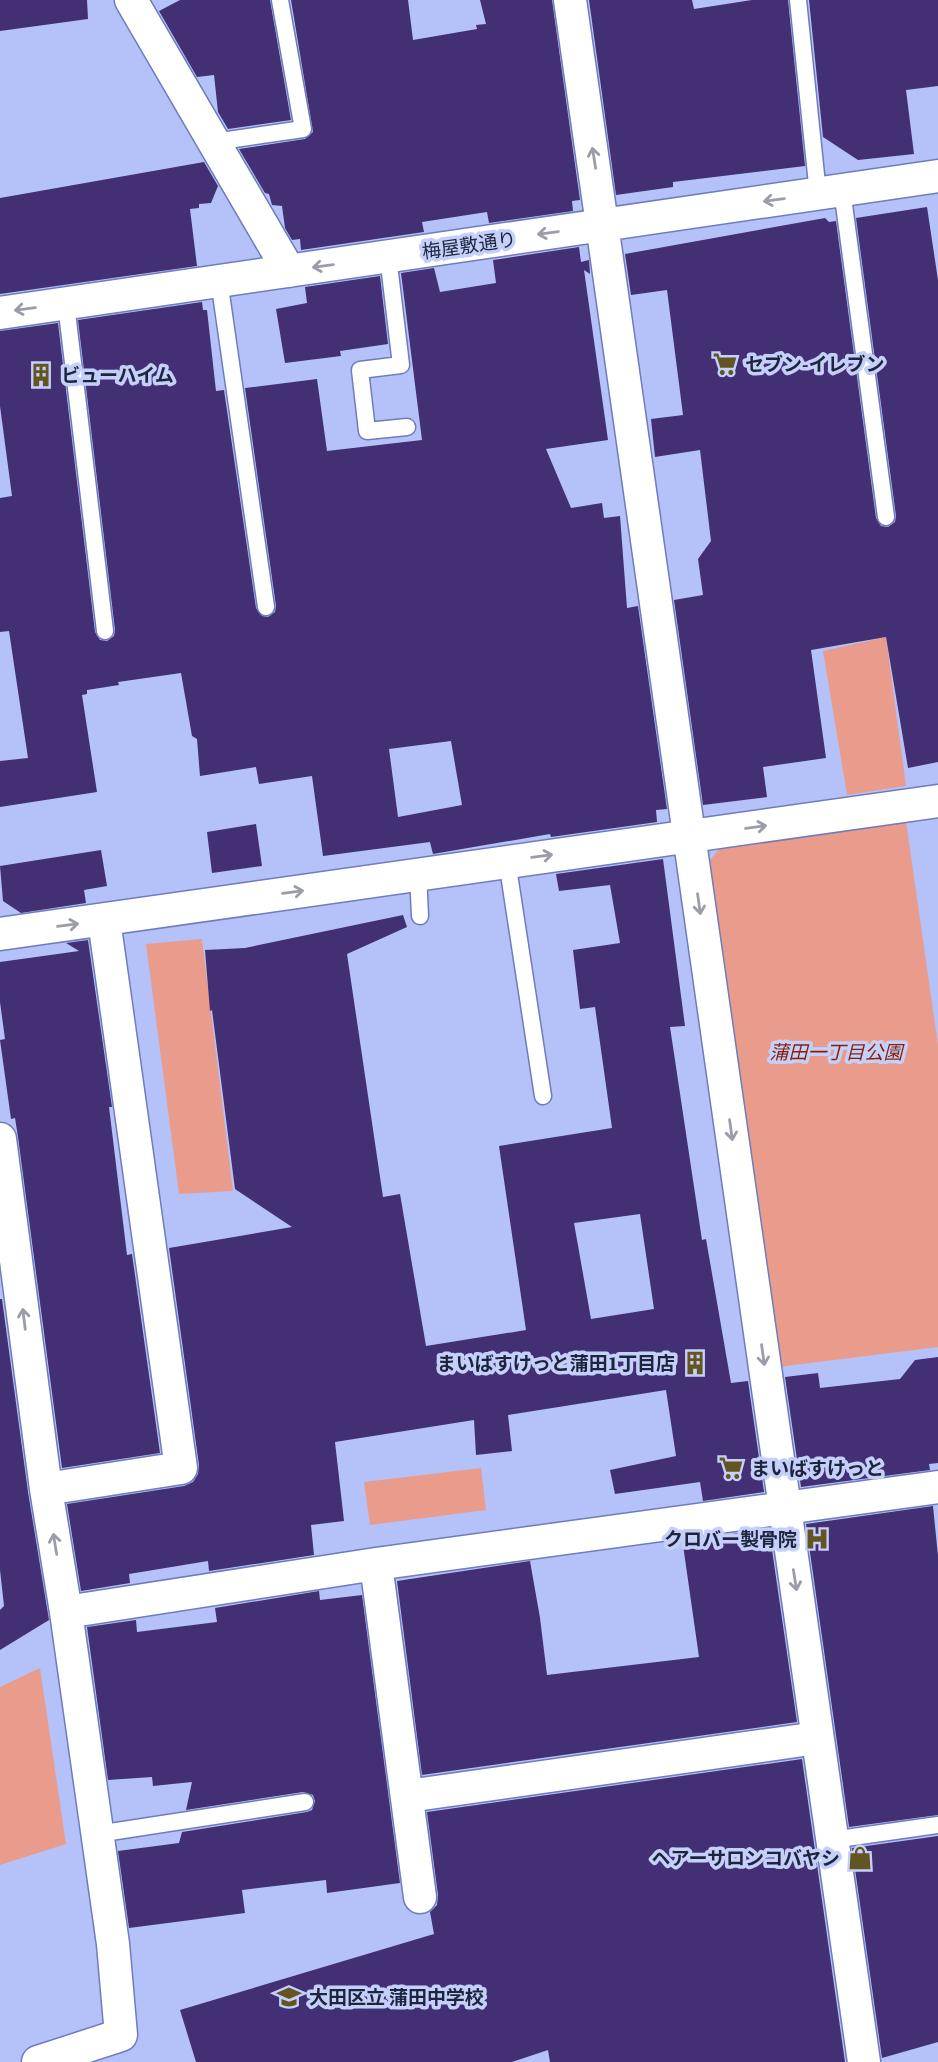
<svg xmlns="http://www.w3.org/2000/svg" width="938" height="2062" font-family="'Source Serif 4','Noto Sans JP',serif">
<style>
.green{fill:#e99c8b}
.building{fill:#432f73;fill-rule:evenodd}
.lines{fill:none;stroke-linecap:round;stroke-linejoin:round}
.lane-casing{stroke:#6e7cbc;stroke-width:19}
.street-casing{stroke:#6e7cbc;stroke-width:35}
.lane{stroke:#fff;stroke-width:16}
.street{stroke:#fff;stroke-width:32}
.oneway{stroke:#9a9ca8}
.labels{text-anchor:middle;stroke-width:7;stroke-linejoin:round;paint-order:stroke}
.street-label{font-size:19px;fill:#1f243e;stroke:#c5d0fa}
.poi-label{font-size:19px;font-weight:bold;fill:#1f243e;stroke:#c5d0fa;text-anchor:start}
.park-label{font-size:19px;font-style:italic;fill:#861f07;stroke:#c5d0fa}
</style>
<rect width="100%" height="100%" fill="#b4c2f9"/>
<path class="green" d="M886,637L906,786L847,795L823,651Z
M906,821L938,1045V1347L778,1367L707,864L719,849Z
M202,939L233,1191L179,1194L146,944Z
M481,1468L486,1510L370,1525L364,1482Z
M40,1668L66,1844L0,1865V1687Z"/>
<path class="building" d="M0,0H87L88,19L0,31Z
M180,0H270L291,120L228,129L218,112L214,75L197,77L159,11Z
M291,0H408L413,40L477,29L476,25L486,24L480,0H552L580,200L572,201L573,211L489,223L487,212L422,222L424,232L301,250L300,239L292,240L285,228L282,206L272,205L269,194L265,193L239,149L305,139L313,132Z
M589,0H692L694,9L752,0H788L805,166L673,182V187L616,195Z
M809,0H938V86L906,90L914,154L858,160L823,137Z
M204,162L218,186L211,203L199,204V208L190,209L197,266L0,294V198Z
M927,207L938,280V762L908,768L886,637L811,650L826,758L763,767L767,797L703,805L674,600L703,595L698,559L711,541L700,450L655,457L651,419L683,415L667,290L631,295L625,254L825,218L829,222L836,221L876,518L881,526L888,527L895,522L896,516L856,218Z
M579,247L581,262L589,260L590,274L584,270L608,440L546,449L571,508L602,503L604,518L620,516L627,608L638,606L667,809L656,810L657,822L551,837L550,834L433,854L430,842L323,856L312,776L259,784L256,767L200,776L197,739L192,736L181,673L118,682L119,685L87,690V694L82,695L97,792L0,807V761L28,758L9,631L0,632V498L12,496L0,406V331L58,323L95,632L100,640L107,641L114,636L115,630L78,320L202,302L203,310H207L216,391L224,390L256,608L262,616L268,617L275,612L276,606L245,388L317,379L327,451L422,440L401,273L434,268L440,292L496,283L493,260ZM451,741L462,805L398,817L389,749Z
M380,276L388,344L340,351L341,356L285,363L276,309L307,303L305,287Z
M256,824L262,866L212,873L207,832Z
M101,850L107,886L84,890L86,903L21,913L3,901L0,866Z
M663,859L685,1026L670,1027L702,1240L706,1239L731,1383L748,1381L764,1492L703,1501L700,1482L615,1494L610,1470L676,1456L666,1390L508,1415L512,1451L476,1455L474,1420L335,1442L344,1521L311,1525L314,1555L209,1571L208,1561L129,1574L130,1583L81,1591L67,1504L184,1486L193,1482L198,1474L199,1465L169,1248L292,1227L235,1189L212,1010L210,1011L205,950L245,948L403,915L407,927L347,954L383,1197L400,1194L426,1346L526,1330L499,1146L612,1128L595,1007L580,1009L573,950L620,943L610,885L559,891L556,874ZM640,1214L654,1309L591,1319L574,1223Z
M88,940L112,1107H109L127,1255L132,1254L160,1453L62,1468L18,1137L15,1118L11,1119L0,1040L5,1039L0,1002V962L79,951L66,943Z
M0,1299H2L28,1492L49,1620L0,1650V1610L4,1606L0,1570Z
M938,1357V1463L929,1464L930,1470L801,1487L785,1377L818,1373L820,1388L900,1379L915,1360Z
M933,1506L938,1556V1815L849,1827L806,1524Z
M769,1529L797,1722L422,1775L397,1581L530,1561L540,1618L547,1675L699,1657L683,1545L710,1541L709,1537Z
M319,1591L320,1600L362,1595L400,1883L327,1893L326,1880L242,1890L245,1913L129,1928L118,1851L179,1843L182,1832L307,1812L312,1810L315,1801L313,1795L303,1792L186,1810L192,1782L153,1786L152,1777L108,1780L87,1627L136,1620L137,1632L217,1622L215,1608Z
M802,1759L845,2062H550L548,2050L512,2062H196L180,2010L434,1934L430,1912L437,1905L438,1895L427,1812Z
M938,1836V2042L882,2058L852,1848Z"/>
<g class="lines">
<g class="lane-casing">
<path id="lane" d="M798,0L818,194
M214,142L303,129L280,0
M842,190L886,517
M388,256L401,365L360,370L367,431L407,427
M219,280L266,607
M66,304L105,631
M507,861L543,1096
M418,873L420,916
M97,1834L305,1802
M832,1840L938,1825"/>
</g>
<g class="street-casing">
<path id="street" d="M131,0L289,271
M570,0L864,2062
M0,313L938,176
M0,934L938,801
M0,1139L46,1489L66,1612
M46,1489L181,1468L104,920
M376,1564L420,1897
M408,1796L817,1738
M38,2062L121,2035L113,1944L66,1612L376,1564L938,1487"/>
</g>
<use href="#lane" class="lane"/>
<use href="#street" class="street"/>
</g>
<defs><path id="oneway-shaft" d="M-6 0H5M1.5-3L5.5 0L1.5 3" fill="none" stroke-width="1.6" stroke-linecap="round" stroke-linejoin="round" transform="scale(1.75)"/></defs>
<g class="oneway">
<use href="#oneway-shaft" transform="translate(594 158) rotate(-99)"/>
<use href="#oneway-shaft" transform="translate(774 200) rotate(172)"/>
<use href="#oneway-shaft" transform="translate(548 233) rotate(172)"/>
<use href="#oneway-shaft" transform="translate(323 266) rotate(172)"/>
<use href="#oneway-shaft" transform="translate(25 309) rotate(173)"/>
<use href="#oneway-shaft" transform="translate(756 827) rotate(-8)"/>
<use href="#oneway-shaft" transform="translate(542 856) rotate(-7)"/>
<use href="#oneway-shaft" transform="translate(293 892) rotate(-8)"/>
<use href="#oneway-shaft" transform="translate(699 904) rotate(82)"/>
<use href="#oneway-shaft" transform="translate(68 925) rotate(-8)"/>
<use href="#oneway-shaft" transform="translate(731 1130) rotate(82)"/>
<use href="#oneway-shaft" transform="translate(24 1319) rotate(-97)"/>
<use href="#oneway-shaft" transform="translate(763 1355) rotate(82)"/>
<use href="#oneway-shaft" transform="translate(55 1544) rotate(-99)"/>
<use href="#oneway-shaft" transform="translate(795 1580) rotate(81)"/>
</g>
<defs>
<g id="supermarket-bare" transform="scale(1.89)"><path d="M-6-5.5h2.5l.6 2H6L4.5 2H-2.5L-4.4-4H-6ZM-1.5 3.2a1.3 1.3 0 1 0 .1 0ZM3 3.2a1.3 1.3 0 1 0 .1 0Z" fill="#635521" stroke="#c5d0fa" stroke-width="2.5" paint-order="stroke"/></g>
<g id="building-bare" transform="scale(1.89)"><path d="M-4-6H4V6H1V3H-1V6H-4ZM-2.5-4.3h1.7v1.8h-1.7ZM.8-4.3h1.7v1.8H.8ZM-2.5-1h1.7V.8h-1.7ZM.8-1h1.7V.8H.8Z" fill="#635521" stroke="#c5d0fa" stroke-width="2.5" paint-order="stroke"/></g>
<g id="hospital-bare" transform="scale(1.89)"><path d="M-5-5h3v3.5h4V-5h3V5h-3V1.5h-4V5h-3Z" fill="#635521" stroke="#c5d0fa" stroke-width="2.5" paint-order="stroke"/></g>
<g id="shop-bare" transform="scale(1.89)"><path d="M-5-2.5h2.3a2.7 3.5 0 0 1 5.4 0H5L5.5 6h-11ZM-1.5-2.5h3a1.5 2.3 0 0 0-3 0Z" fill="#635521" stroke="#c5d0fa" stroke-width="2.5" paint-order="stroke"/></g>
<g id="school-bare" transform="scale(1.89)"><path d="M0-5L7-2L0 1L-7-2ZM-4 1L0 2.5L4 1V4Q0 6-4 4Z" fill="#635521" stroke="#c5d0fa" stroke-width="2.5" paint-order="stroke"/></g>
</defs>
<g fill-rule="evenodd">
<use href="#supermarket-bare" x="725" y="364"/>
<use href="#building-bare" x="41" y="375"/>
<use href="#building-bare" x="695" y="1363"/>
<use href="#supermarket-bare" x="731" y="1468"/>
<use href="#hospital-bare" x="817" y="1539"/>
<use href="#shop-bare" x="860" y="1858"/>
<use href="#school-bare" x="289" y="1997"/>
</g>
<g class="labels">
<g class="street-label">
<text transform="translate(469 245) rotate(-8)" y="7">梅屋敷通り</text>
</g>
<g class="poi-label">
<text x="745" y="371">セブン-イレブン</text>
<text x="61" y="382">ビューハイム</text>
<text x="675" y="1370" text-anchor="end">まいばすけっと蒲田1丁目店</text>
<text x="751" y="1475">まいばすけっと</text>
<text x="797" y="1546" text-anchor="end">クロバー製骨院</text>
<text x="840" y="1865" text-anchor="end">ヘアーサロンコバヤシ</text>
<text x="309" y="2004">大田区立 蒲田中学校</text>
</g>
<g class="park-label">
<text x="836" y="1059">蒲田一丁目公園</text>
</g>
</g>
</svg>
